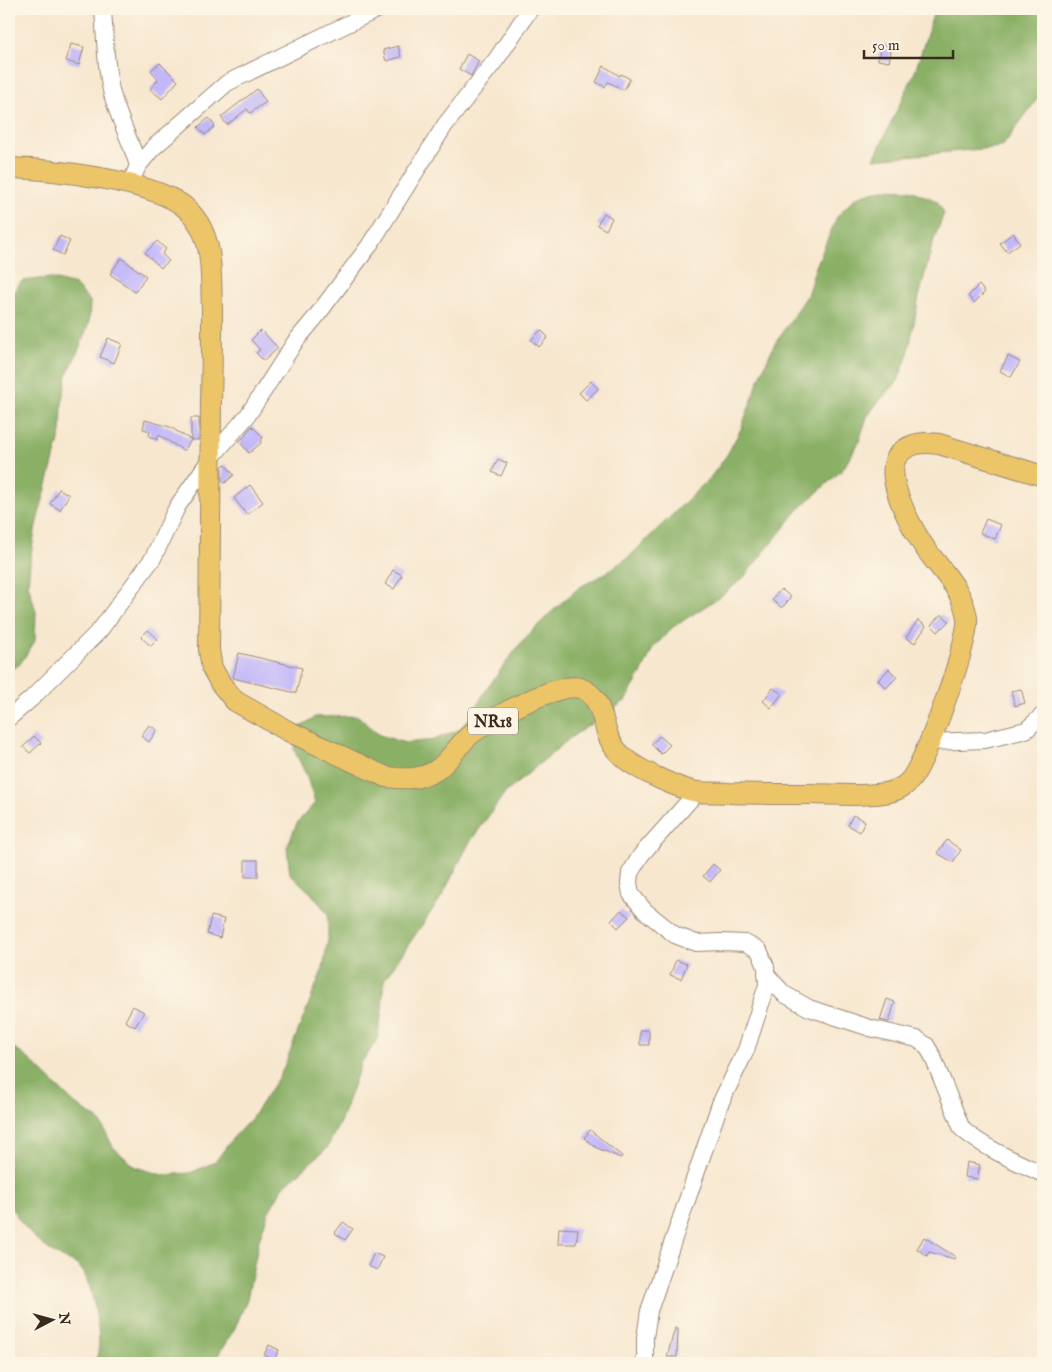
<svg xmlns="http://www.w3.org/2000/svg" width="1052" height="1372" font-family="'IM FELL English',serif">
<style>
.forest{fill:#8ab066;stroke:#626d42}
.building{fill:#c2b8f9}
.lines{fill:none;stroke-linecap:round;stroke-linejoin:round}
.minor-casing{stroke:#998876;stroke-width:18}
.major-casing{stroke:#998876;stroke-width:22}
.minor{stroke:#fff;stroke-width:16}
.major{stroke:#edc569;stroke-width:20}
.labels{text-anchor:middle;stroke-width:5;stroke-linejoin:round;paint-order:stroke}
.shield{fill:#fcf5e5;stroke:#75675a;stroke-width:1}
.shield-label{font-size:16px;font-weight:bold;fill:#3b2a1e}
</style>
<rect width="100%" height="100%" fill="#fcf5e5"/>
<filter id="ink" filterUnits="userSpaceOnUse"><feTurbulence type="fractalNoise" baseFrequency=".02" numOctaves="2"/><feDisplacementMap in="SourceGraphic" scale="10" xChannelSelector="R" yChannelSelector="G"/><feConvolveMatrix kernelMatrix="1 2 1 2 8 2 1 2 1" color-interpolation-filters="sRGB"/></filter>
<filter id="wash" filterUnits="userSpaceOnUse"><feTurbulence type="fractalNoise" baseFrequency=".0096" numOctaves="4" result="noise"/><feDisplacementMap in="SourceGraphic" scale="20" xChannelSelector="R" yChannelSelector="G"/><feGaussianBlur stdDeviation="1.12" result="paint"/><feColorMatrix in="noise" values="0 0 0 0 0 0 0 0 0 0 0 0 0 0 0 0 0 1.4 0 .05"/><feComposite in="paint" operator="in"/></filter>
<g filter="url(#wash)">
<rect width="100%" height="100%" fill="#f7e7cf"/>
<path class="forest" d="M935,9H1043V91L1002,147L874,159L915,72Z
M883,189L910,190L937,201L944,213L933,242L919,297L908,354L898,381L878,402L867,417L858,444L843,469L798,510L744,577L721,596L673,627L653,648L641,674L625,701L570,738L504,794L468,845L442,896L384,980L382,1010L377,1040L361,1063L341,1120L327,1148L283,1187L268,1213L259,1240L247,1299L235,1328L213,1363H94C95,1360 98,1356 98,1352C102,1336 92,1283 82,1270C77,1262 63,1259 55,1254C36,1241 20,1224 9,1203V1044L31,1061L75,1104L100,1121L113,1147L135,1167L162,1175L190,1173L215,1162L233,1138L251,1119L282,1072L323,968L328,940V914L311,893L290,874L287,847L297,823L315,803L307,777L294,749L299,728L315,717L358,716L379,735L405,743L434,740L460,729L472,714L486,690L520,644L540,623L559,605L580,587L604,574L630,556L710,478L727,455L741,429L762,372L774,345L807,296L815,269L837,217L856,197Z
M49,278L75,285L90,301L89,323L79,349L67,375L62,404L61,433L36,525L31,554L28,584L36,612L35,641L20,664L9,671V297L22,281Z"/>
<g id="blocks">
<path class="building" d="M71,44L84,47L79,65L66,61Z
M881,44L892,46L889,62L878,60Z
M398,46L401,57L386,61L383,50Z
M467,54L479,61L471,76L459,69Z
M160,63L178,81L162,99L150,89L158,80L151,70Z
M604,66L620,76L621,74L630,79L624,90L608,82L605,87L596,82Z
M257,89L266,102L250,113L247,109L227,125L221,117Z
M209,118L215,126L205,135L198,127Z
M604,213L612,218L606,230L597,225Z
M1013,233L1020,243L1007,252L1000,243Z
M60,236L70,241L63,255L53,250Z
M157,241L166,249L162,254L169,261L161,268L145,253Z
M121,258L146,276L135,292L110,274Z
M979,285L985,292L974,303L968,296Z
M261,330L278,348L264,361L256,353L260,350L251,340Z
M541,330L548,337L539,347L531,340Z
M108,338L122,344L114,363L100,357Z
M1008,356L1020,362L1011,377L1000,371Z
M591,381L598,389L586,400L579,393Z
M191,418H199V440H191Z
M145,420L170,427L191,440L184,451L159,435L157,440L149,436L150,431L143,429Z
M252,426L263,437L260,444L249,453L239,441L246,435L245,434Z
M498,459L507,463L501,476L492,472Z
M225,464L234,475L225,483L222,480V467Z
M250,485L263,502L247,515L234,498Z
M59,489L69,495L60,510L50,504Z
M986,519L1001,525L995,539L980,533Z
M393,570L402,575L394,589L385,584Z
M781,589L791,597L782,608L772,600Z
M941,614L949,621L938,632L931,625Z
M918,620L926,626L915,643L906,638Z
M148,630L158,639L151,646L141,637Z
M239,653L302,668L296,693L233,678Z
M889,669L897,677L886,688L878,680Z
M773,688L782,694L771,708L763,701Z
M1021,689L1025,703L1015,706L1011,691Z
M149,725L157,730L149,742L141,736Z
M34,736L41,743L30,753L23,747Z
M660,736L670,745L661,754L651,744Z
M853,815L865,821L860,832L848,825Z
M947,840L961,850L953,862L937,853Z
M245,860H258V877H245Z
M713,864L720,870L710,882L703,876Z
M621,910L629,917L618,928L611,921Z
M211,916L224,919L220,938L207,934Z
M676,960L687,964L681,979L670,975Z
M887,999L895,1002L889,1022L880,1020Z
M133,1006L144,1012L135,1027L125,1021Z
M640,1030H649V1045H640Z
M590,1130L622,1156L621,1158L597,1148L584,1138Z
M967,1162L980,1165L977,1179L965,1177Z
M343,1222L353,1229L345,1240L335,1233Z
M559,1228L578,1229L576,1244H558Z
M924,1237L956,1257L955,1259L929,1252L927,1256L917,1249Z
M374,1253L383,1257L377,1270L368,1266Z
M675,1328L678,1329L677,1357H667Z
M269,1345L279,1350L274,1360L264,1355Z"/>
</g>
</g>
<g filter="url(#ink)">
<use href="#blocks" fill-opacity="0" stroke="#998876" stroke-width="1"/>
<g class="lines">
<g class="minor-casing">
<path id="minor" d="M103,9C105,35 105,64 111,90C117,116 131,140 138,166
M130,184L138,166L153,148L227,83L378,9
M9,718L32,698L100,630L153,558L177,507L211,458L248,415L295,342L315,318L369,246L445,125L498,57L530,9
M930,742L985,740L1026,730L1043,715
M766,974L784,994L809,1008L870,1028L917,1039L926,1045L932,1055L962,1129C984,1148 1017,1162 1043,1174
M645,1363V1338L649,1311L720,1104L746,1050L767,985L766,967L759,950L745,943L721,942L696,943L675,935L645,911L631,894L629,883L630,873L641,855L697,792"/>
</g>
<g class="major-casing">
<path id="major" d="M9,168C50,169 158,181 187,209C200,221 206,235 209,252C212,271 211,290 212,309C212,339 212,369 211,400C210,483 210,566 209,650L212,668L221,684L235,701L288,731L386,777C403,779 420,780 435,771C449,762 458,745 470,735C489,719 557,682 580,688C601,694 602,721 609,738C613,747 620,755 628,761C643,772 679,789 697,792C707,793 718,792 728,793C755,794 781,794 809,794C833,794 860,797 884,793C894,792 905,787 911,779C926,761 970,639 967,618C963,588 938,568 923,545C911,526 879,471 901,452C913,442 925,442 939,444L1043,476"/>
</g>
<use href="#minor" class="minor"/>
<use href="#major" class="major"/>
</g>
</g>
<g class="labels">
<rect class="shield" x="468" y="707.5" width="50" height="27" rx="4"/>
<g class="shield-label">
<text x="493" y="727">NR18</text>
</g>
</g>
<rect width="1052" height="1372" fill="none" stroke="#fcf5e5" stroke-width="30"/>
<g transform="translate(52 1320) rotate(84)" stroke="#fcf5e5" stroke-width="4" paint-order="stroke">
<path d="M0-4L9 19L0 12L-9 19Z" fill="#3b2a1e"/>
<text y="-8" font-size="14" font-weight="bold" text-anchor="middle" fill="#3b2a1e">N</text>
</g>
<path d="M864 50v8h89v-8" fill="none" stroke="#3b2a1e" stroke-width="2.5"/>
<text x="872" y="50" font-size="15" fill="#3b2a1e" stroke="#fcf5e5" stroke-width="4" paint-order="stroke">50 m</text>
</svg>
